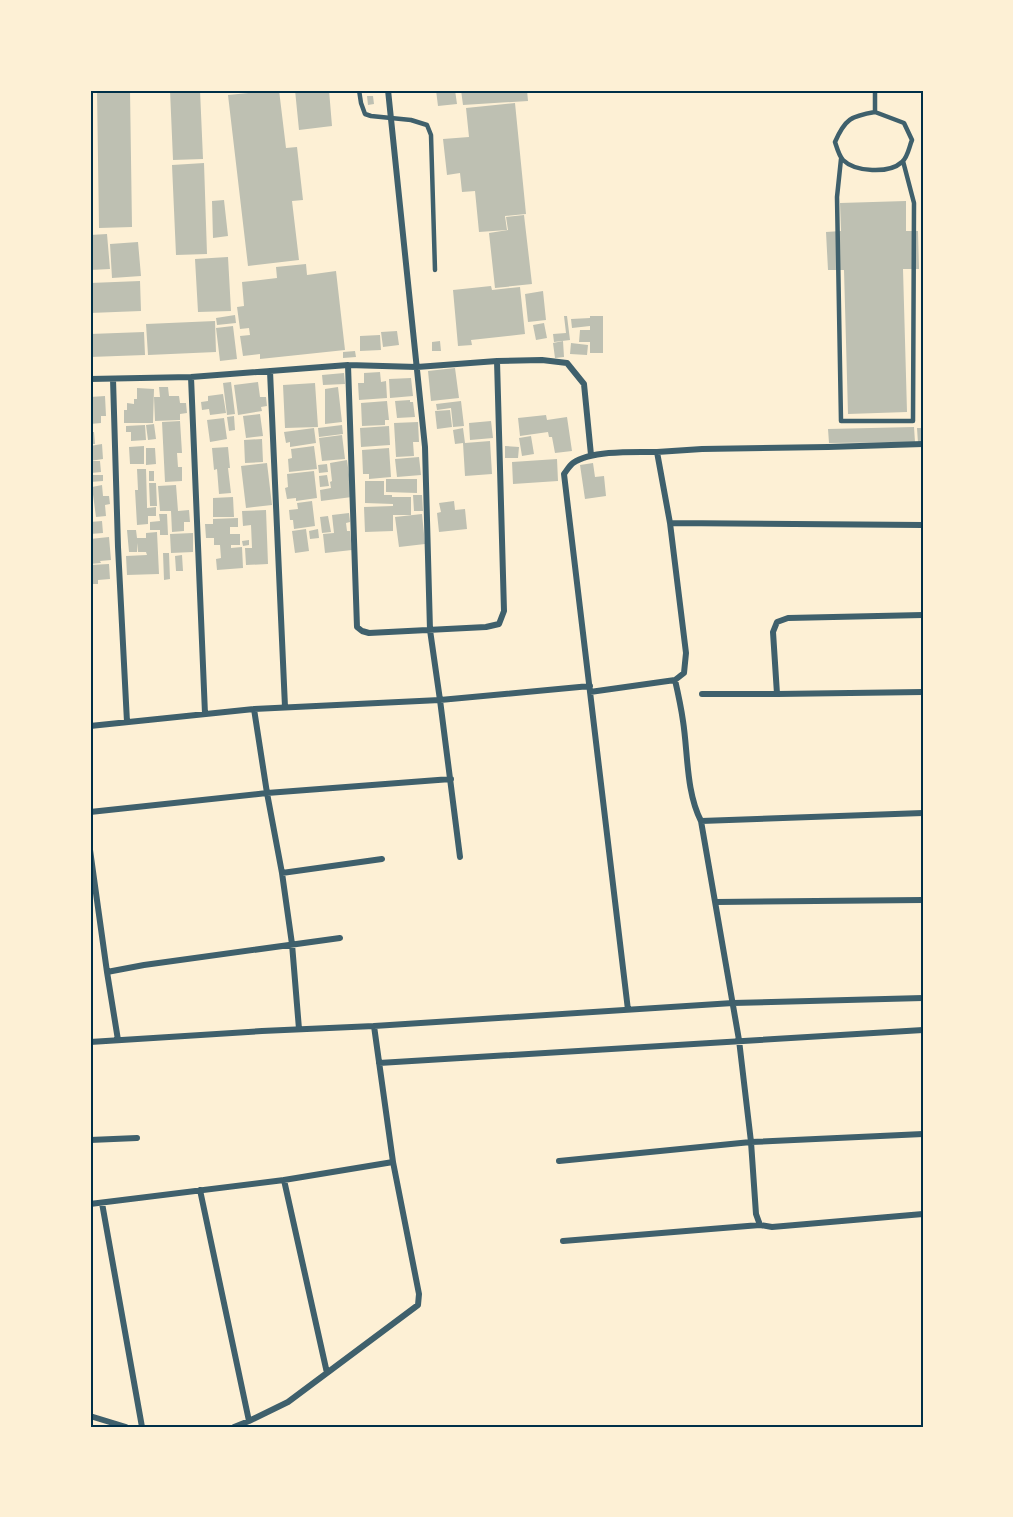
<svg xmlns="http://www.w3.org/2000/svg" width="1013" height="1517" font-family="Signika,sans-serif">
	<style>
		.building { fill: #bec0b2 }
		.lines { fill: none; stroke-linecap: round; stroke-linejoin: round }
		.service { stroke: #3f606c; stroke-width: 4.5 }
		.minor { stroke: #3f606c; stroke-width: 6 }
		.neatline { fill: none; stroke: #003049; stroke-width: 2 }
	</style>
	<rect width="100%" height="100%" fill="#fdf0d5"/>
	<!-- building -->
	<path class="building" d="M97 90H130L132 227 99 228Z
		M170 90H200L203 159 173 160Z
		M279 90 286 148 297 147 303 200 292 201 299 260 248 266 228 95Z
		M295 90H329L332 126 299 130Z
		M436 90H455L457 104 438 106Z
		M461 90H527L528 101 463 105Z
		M367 96H373L374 104 368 105Z
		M515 103 526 214 505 216 507 230 479 232 475 191 462 192 460 173 447 175 443 139 469 137 466 108Z
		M204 163 207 254 176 255 172 165Z
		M224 200 228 236 213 238 212 201Z
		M906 201V231H918L919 269H903L907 412 848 414 844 270H828L826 232 841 231 840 203Z
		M524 215 532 284 495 288 489 233 508 230 506 217Z
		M107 234 110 269 90 270V235Z
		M138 242 141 276 112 278 110 244Z
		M228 257 231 311 198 312 195 259Z
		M306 264 307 275 336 271 345 350 260 359V354L243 356 240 336 250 335 249 328 240 329 237 307 244 306 242 282 277 278 276 267Z
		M140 281 141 311 90 313V283Z
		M491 286 492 290 520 287 525 334 471 340 472 345 458 346 453 290Z
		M543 291 546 320 528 322 525 294Z
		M235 315 236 323 217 325 216 318Z
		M564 316H567L570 340 554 342 553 334 566 333Z
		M590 316H603V353H590V342H579L580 330H590V326L572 328 571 319 590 318Z
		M215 321 216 352 148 355 146 324Z
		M544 323 547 338 536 340 533 325Z
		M233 326 237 359 220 361 216 328Z
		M397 331 399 345 383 347 381 332Z
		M144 332 145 355 90 357V334Z
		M380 335 381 350 360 351V336Z
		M440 341 441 351H432V342Z
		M563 341 564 357 555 358 553 343Z
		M571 343 588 345 587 355 570 354Z
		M355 351 356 357 343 358V352Z
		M455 368 459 398 431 401 428 371Z
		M380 372 381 382 386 381 387 398 359 400 358 383H364V373Z
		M344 373 345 384 323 385 322 375Z
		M411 378 413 396 390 398 389 379Z
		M231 382 235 414 227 415 223 383Z
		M258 382 260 397H266L267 406 261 407 262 411 238 415 234 385Z
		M315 383 318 427 285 428 283 385Z
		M159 387H168L169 396H179L180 403H186L187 413 180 414V420L155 421 154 397H160Z
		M338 387 342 422 325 424V389Z
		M137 388 154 389 153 423H124V410H127V403L134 404V399H137Z
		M223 394 226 413 210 415 209 409 202 410 201 402 208 401V396Z
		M105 396 106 416H101V423L90 424V397Z
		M410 400V402H413L415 417 397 418 395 401Z
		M387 401 389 420H385V425L362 426 361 403Z
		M461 401 464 426 453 427 451 408 437 410 436 404Z
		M450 410 452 427 437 429 435 411Z
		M260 414 263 436 246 438 243 416Z
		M546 415 547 420 567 417 572 451 555 453 552 437H549L548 432 520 436 518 418Z
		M234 416 235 430 229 431 227 417Z
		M224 418 227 439 210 442 207 420Z
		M180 421 182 453H177L178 467H182V481L165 482 162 422Z
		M491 421 493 438 470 440 469 423Z
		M418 422 419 442H413L414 456 396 457 394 423Z
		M154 424 156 439 148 440 146 425Z
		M145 425 146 440 131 441V432H126V426Z
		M342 425 343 434 319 437 318 428Z
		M389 426 390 445 361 447 360 428Z
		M914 427 915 442 829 443 828 429Z
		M314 428 316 443 290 447V442L286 443 284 432Z
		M463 428 465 443 490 441 492 474 465 476 463 443 455 444 453 430Z
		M917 428H923V443H918Z
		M90 432H94L95 444H90Z
		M342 435 345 459 322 461 319 438Z
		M531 436 534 454 522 456 519 438Z
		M262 439 263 462 245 463 244 440Z
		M102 444 103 459 90 461V446Z
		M144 446V464H130L129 447Z
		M314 446 317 469 289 472 288 459 292 458 291 449Z
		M505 446 519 447 518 458H505Z
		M228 447 230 468H228L231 493 219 494 217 469 214 470 212 448Z
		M146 448H155L156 464 146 465Z
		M389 448 391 477 369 479V474H363L362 450Z
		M419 457 421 475 397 477 395 459Z
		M557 459 558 481 513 484 512 462Z
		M347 460 352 497 321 501 320 490 331 488 330 482 332 481 330 463Z
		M91 461H100L101 472 91 473Z
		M267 463 272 505 246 508 241 466Z
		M593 463 595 477 604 476 606 496 585 499 580 465Z
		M327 464 328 472 319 473 318 465Z
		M137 469H146L147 505V508L156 507V516H148V524L137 525 135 490H138Z
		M149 471H154V481H149Z
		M314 471 317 498 296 501V498L287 499 285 488 288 487 287 474Z
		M90 475H103V481L90 482Z
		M327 475 329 486 320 487 319 476Z
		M386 479H417V493L386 492Z
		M365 481H384V495H392V497H411V515H393V531L365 532 364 507 393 506V504L365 503Z
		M149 483H156L157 506H150Z
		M102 485 103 496H109L110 504 105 505 106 516 96 517 92 487Z
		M176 485 178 511 189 510 190 522H184V531L172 532 171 511H160L158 486Z
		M413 495H422L423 511H414Z
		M233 497 234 517H213V498Z
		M312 501 315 526 294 529 293 520H290L289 510 298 509 297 503Z
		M454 501 455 510 465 509 467 529 439 532 437 513 441 512 439 503Z
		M266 510 268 564 246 565 245 548H252L251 525 243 526 242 511Z
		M349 513 350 522 346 523 347 531H350L352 550 325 553 323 534 334 533 332 515Z
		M159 514H167L168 535H160V530H150V522L160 521Z
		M422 514 425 544 399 547 395 517Z
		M328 516 331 532 322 533 320 517Z
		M238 518V527H230V534H240V545H231V548L242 547 243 568 217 570 216 559 221 558 220 545H214V538H206L205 524H213V519Z
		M102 521 103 533 90 534V522Z
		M306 529 309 551 295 553 292 531Z
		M318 529 319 538 310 539 309 531Z
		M127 530H136L137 538H146V533L157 532 159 574 127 575 126 556 147 555 146 552H138V543L137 552H129Z
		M193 533V552L171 553 170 534Z
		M109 537 111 560 100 561 101 563 90 564V539Z
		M249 540V545L243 546 242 541Z
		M163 553H169L170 579 164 580Z
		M182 555 183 571H176L175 556Z
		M109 564 110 579 98 580V584H90V565Z"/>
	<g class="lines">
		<!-- service -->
		<path class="service" d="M359 90 361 103 365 114 371 116 411 120 427 125 431 135 435 270
			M875 90V112
			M875 112 904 123 912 140C909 147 908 157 902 162 889 174 855 172 843 160 839 156 837 148 835 142 845 119 851 116 875 112Z
			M841 159 837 197 841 421H913L914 203 903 161"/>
		<!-- minor -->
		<path class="minor" d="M348 365 357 627 362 631 369 633 486 627 499 624 504 611 497 361
			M270 371 285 707
			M191 377 205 714
			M90 379 191 377 348 365 417 367 497 361 542 360 567 363 584 384 591 455
			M113 379 118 547 127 722
			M657 452 702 449 828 447 923 444
			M670 523 923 525
			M923 615 788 618 777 622 773 632 777 694 923 692
			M675 680C678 693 681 707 683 721 688 753 686 792 701 821L739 1040 751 1142 756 1214 760 1225 772 1227 923 1214
			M590 692 675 680 684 673 686 653 670 523 657 452C635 452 592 450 573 463 570 465 567 470 564 474L628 1010
			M702 694H777
			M254 709 267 793 282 873 292 944 299 1029
			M90 726 254 709 440 700 430 630 425 447 388 90
			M90 812 267 793 451 779
			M701 821 923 813
			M90 850 107 972 118 1040
			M460 857 440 700 590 686
			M282 873 382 859
			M716 902 923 900
			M107 972 144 965 340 938
			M374 1026 393 1162
			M90 1042 262 1031 374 1026 733 1003 923 998
			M379 1063 923 1030
			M90 1140 137 1138
			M559 1161 751 1142 923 1134
			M284 1180 327 1373
			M200 1190 249 1421
			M102 1203 142 1427
			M90 1204 284 1180 393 1162 419 1294 418 1305 288 1402 249 1421 234 1427
			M563 1241 760 1225
			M90 1416 126 1427"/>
	</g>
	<!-- border -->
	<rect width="1013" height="1517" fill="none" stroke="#fdf0d5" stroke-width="183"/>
	<rect x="92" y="92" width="830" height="1334" class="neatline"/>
</svg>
